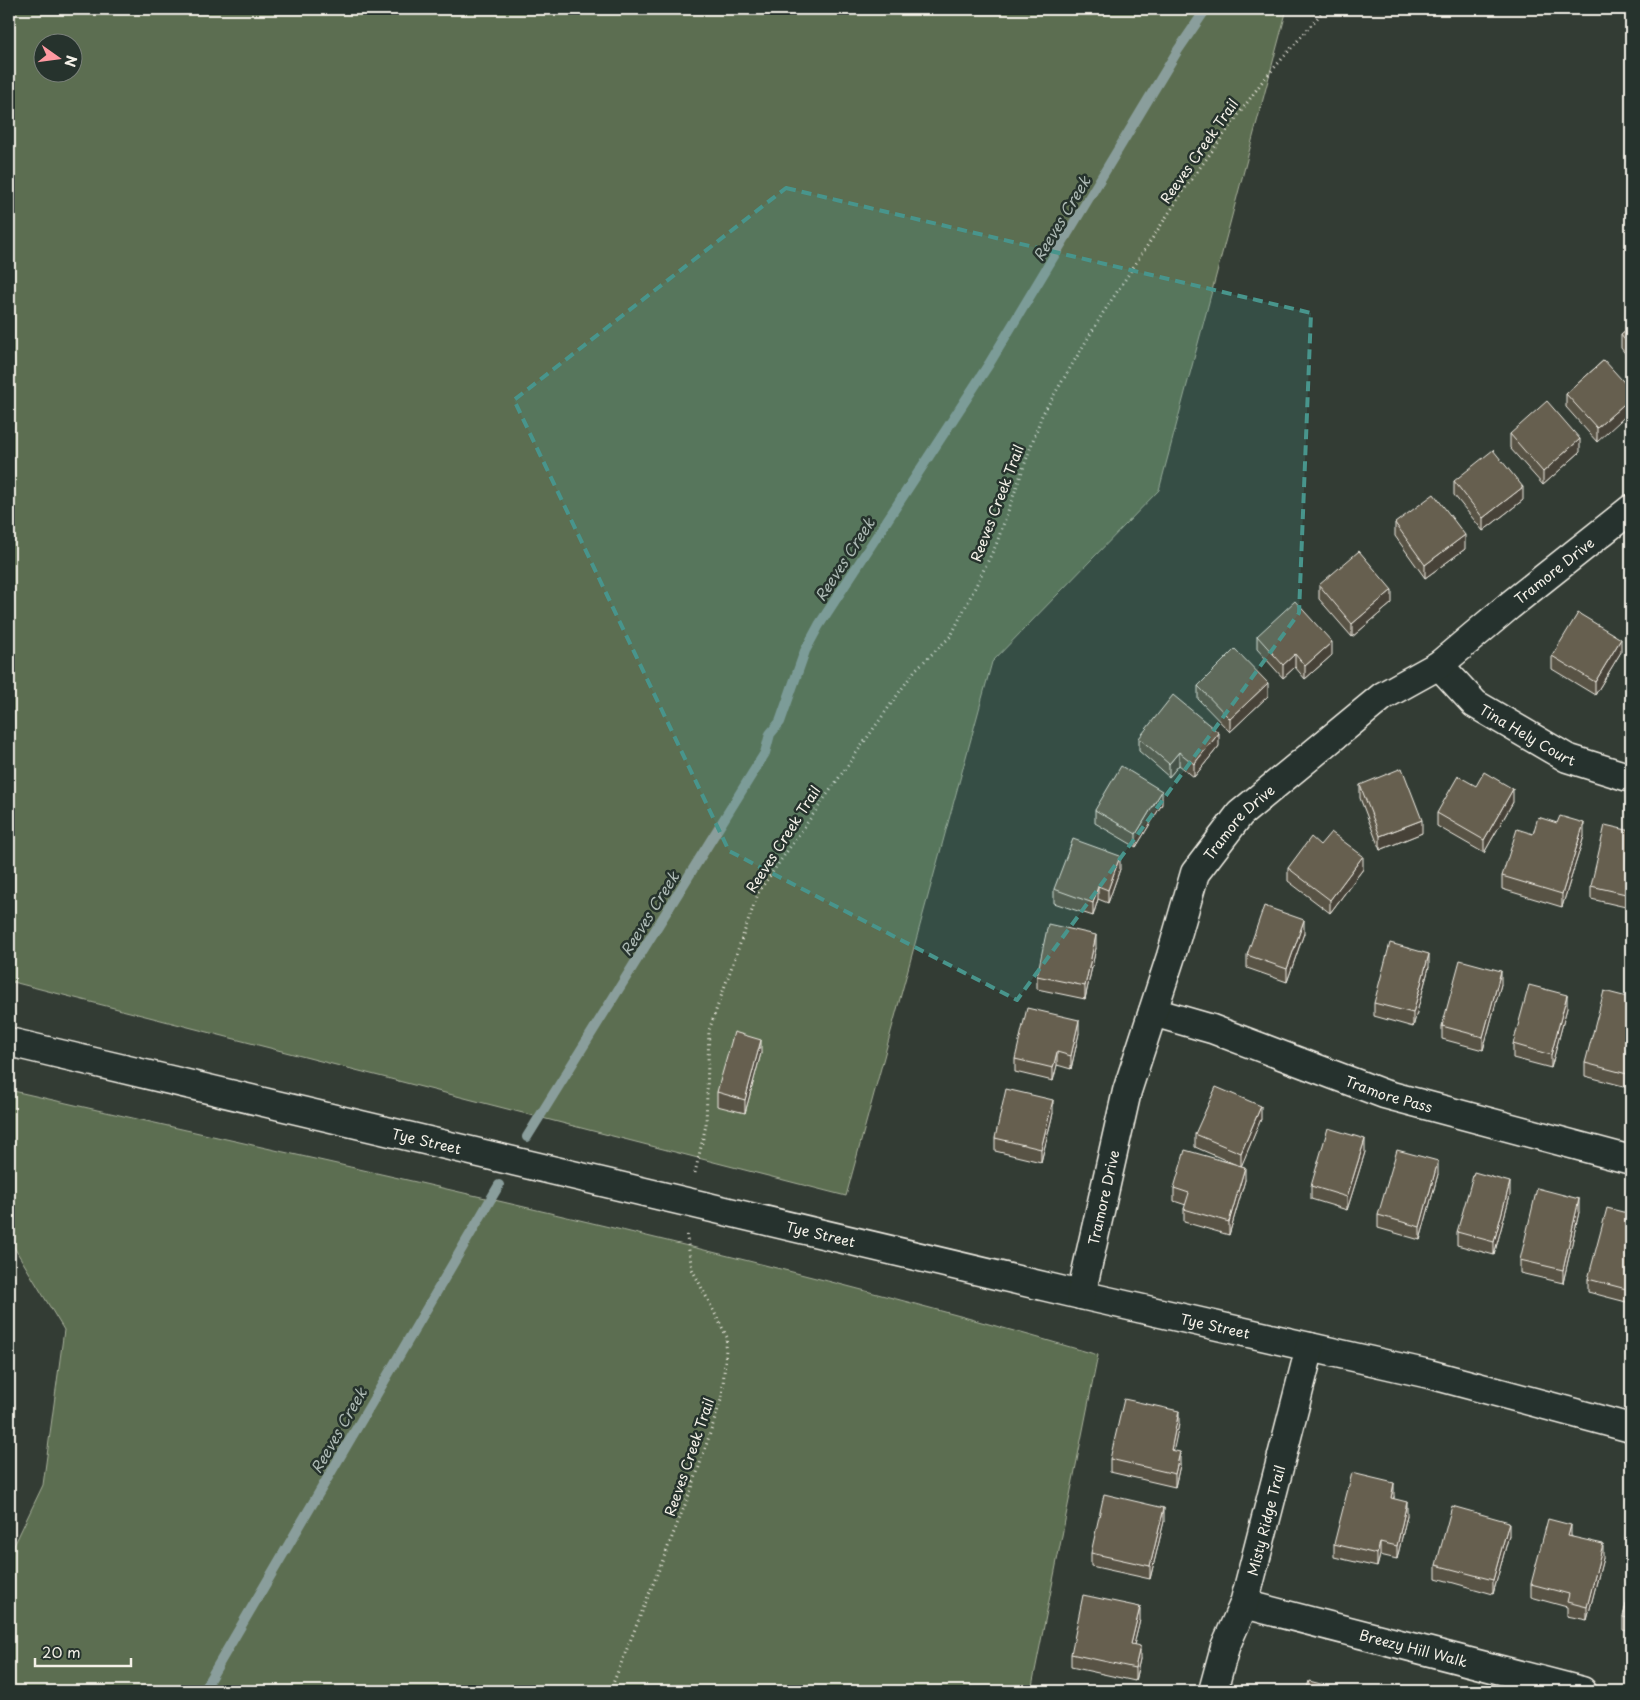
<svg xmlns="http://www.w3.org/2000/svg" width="1640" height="1700" font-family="'Playpen Sans',sans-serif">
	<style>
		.green { fill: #5c6e51; stroke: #a8b09c; fill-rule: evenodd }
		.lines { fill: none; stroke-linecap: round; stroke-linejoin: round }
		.stream { stroke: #8a9e9c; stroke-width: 10 }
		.minor-casing { stroke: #f4f1e8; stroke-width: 31 }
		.path { stroke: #f4f1e8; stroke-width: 3; stroke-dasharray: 1 4; stroke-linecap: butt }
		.minor { stroke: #26332d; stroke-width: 28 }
		.wall { fill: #585244; stroke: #f4f1e8 }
		.shaded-wall { fill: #474237; stroke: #f4f1e8 }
		.building { fill: #665f4f; stroke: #f4f1e8 }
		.marked { fill: #48958c; fill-opacity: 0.2; stroke: #48958c; stroke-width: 4; stroke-dasharray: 10 6; stroke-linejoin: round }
		.labels { text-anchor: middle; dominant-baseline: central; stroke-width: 5; stroke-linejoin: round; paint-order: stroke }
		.street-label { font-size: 14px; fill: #f4f1e8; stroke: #26332d }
		.water-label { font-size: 15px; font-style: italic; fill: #adbab5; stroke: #26332d }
	</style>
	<rect width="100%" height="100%" fill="#333c34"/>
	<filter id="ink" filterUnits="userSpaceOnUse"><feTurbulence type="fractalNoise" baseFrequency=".02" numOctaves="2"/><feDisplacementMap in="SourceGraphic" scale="10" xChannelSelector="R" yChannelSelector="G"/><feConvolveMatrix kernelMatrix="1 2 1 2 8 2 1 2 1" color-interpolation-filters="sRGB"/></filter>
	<g filter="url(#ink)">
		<!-- green -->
		<path class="green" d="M9 9H1287L1159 490 992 662 846 1196 9 981ZM42 42H72V72H42Z
			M9 1090C373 1173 739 1250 1098 1355L1031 1691H9V1556L43 1485 64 1330 9 1239Z"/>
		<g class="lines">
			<!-- stream -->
			<path class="stream" d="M527 1137 765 753 770 734 780 722 805 651 819 625 989 364 1178 50 1206 9
				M203 1691 499 1185"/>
			<!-- minor casing -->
			<g class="minor-casing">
				<g id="minor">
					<path id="s1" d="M1439 665 1475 704 1567 758 1631 778"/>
					<path id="s2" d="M1153 1012 1212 1029 1384 1094 1631 1160"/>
					<path id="s3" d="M9 1042 1081 1295 1429 1374 1631 1428"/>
					<path id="s4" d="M1081 1295 1127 1091 1171 956 1195 873 1240 814 1383 696 1439 665 1509 606 1631 509"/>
					<path id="s5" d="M1244 1604 1582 1691"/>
					<path id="s6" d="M1213 1691 1225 1647 1244 1604 1310 1347"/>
				</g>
			</g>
			<!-- path -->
			<path class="path" d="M695 1173 706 1125 709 1030 759 891 915 670 951 636 996 545 1042 415 1103 313 1186 187 1262 82 1325 9
				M610 1691 693 1485 722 1397 727 1337 692 1269 686 1232"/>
			<!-- minor -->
			<use href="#minor" class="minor"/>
		</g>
		<!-- wall -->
		<path class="wall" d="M1631 327V361L1621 348V335Z
			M1604 360 1597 442 1566 407V394Z
			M1510 434 1580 452 1543 485 1510 448Z
			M1454 481 1523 500 1483 531 1454 495Z
			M1395 523 1465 549 1425 578 1395 536Z
			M1319 585 1392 603 1352 637 1319 599Z
			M1257 636 1332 655 1305 679 1295 667 1283 678 1257 649Z
			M1621 652 1595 695 1552 669V656Z
			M1198 686 1268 696 1230 732 1198 699Z
			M1139 738 1219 746 1194 777 1179 765 1169 777 1139 751Z
			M1360 785 1422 833 1380 850 1360 798Z
			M1476 786 1513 802 1484 853 1437 826V813Z
			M1162 804 1136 847 1095 823V810Z
			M1631 831 1630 908 1591 899V886Z
			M1584 836 1562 907 1502 889V876Z
			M1288 868 1363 869 1330 913 1288 881Z
			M1120 869 1108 903 1098 899 1093 916 1054 903V889Z
			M1304 933 1287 982 1247 968V955Z
			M1096 948 1085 999 1037 989V976Z
			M1429 967 1413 1027 1374 1016V1003Z
			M1501 984 1483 1050 1442 1039V1026Z
			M1631 998V1071L1627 1087 1585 1076V1063Z
			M1567 1008 1551 1068 1513 1058V1044Z
			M1079 1033 1071 1069 1057 1065 1053 1081 1015 1072V1059Z
			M761 1053 745 1113 717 1106V1092Z
			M1053 1113 1041 1162 995 1151V1138Z
			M1261 1119 1241 1166 1245 1180 1229 1235 1184 1222V1209L1186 1205 1174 1201V1188L1239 1166 1195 1147V1134Z
			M1365 1152 1347 1210 1311 1199V1186Z
			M1438 1174 1420 1240 1378 1228V1215Z
			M1510 1195 1494 1255 1457 1245V1232Z
			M1579 1212 1563 1283 1520 1273V1260Z
			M1631 1214 1630 1303 1588 1292V1279Z
			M1179 1424 1173 1450 1180 1465 1175 1487 1110 1472V1459Z
			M1394 1496V1499L1407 1515 1397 1559 1380 1555 1377 1567 1334 1557V1544Z
			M1164 1521 1150 1579 1091 1566V1553Z
			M1509 1535 1493 1594 1436 1578V1565Z
			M1571 1536 1603 1558 1587 1620 1567 1616V1607L1531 1597V1584Z
			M1631 1585V1632L1623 1630V1617Z
			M1140 1620 1134 1645 1140 1659 1135 1681 1071 1667V1654Z"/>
		<!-- shaded-wall -->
		<path class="shaded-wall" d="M1631 398V411L1597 442V428Z
			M1580 439V452L1543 485V472Z
			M1523 487V500L1483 531V518Z
			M1465 535V549L1425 578V565Z
			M1392 590V603L1352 637V624Z
			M1621 639V652L1595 695V682Z
			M1332 642V655L1305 679V666Z
			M1295 654V667L1283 678V665Z
			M1268 683V696L1230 732V719Z
			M1219 733V746L1194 777V764Z
			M1179 752V765L1169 777V764Z
			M1513 789V802L1484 853V840Z
			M1162 791V804L1136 847V834Z
			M1422 820V833L1380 850V836Z
			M1584 823V836L1562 907V894Z
			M1120 856V869L1108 903V890Z
			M1363 856V869L1330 913V900Z
			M1098 886V899L1093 916V903Z
			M1631 888V901L1630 908V895Z
			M1304 920V933L1287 982V969Z
			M1096 935V948L1085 999V986Z
			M1429 954V967L1413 1027V1013Z
			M1501 971V984L1483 1050V1037Z
			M1567 995V1008L1551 1068V1055Z
			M1079 1020V1033L1071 1069V1056Z
			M761 1040V1053L745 1113V1100Z
			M1057 1052V1065L1053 1081V1068Z
			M1631 1058V1071L1627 1087V1074Z
			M1053 1100V1113L1041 1162V1149Z
			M1261 1106V1119L1241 1167V1153Z
			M1365 1139V1152L1347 1210V1197Z
			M1438 1161V1174L1420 1240V1227Z
			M1245 1167V1180L1229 1235V1222Z
			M1510 1182V1195L1494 1255V1242Z
			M1579 1199V1212L1563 1283V1270Z
			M1631 1287V1300L1630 1303V1290Z
			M1179 1411V1424L1171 1463V1450Z
			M1180 1452V1465L1175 1487V1474Z
			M1394 1483V1496L1391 1511V1498Z
			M1407 1502V1515L1397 1559V1546Z
			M1164 1508V1521L1150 1579V1566Z
			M1509 1522V1535L1493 1594V1580Z
			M1571 1525V1538L1568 1536Z
			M1380 1542V1555L1377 1567V1554Z
			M1603 1544V1558L1587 1620V1607Z
			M1140 1607V1620L1131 1657V1644Z
			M1140 1646V1659L1135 1681V1668Z"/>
		<!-- building -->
		<path class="building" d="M1631 327V348L1621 335Z
			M1604 360 1631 390V398L1597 428 1566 394Z
			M1547 401 1580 439 1543 472 1510 434Z
			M1493 450 1523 487 1483 518 1454 481Z
			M1434 494 1465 535 1425 565 1395 523Z
			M1359 551 1392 590 1352 624 1319 585Z
			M1295 601 1332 642 1305 666 1295 654 1283 665 1257 636Z
			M1578 613 1621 639 1595 682 1552 656Z
			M1235 649 1268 683 1230 719 1198 686Z
			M1173 695 1219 733 1194 764 1179 752 1169 764 1139 738Z
			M1121 766 1162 791 1136 834 1095 810Z
			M1402 768 1422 820 1380 836 1360 785Z
			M1484 772 1513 789 1484 840 1437 813 1458 776 1476 786Z
			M1560 816 1584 823 1562 894 1502 876 1517 829 1533 834 1538 817 1557 823Z
			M1605 825 1631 831V888L1630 895 1591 886Z
			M1331 832 1363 856 1330 900 1288 868 1311 837 1320 845Z
			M1073 839 1120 856 1108 890 1098 886 1093 903 1054 889Z
			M1264 906 1304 920 1287 969 1247 955Z
			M1048 924 1096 935 1085 986 1037 976Z
			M1390 943 1429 954 1413 1013 1374 1003Z
			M1460 960 1501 971 1483 1037 1442 1026Z
			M1529 985 1567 995 1551 1055 1513 1044Z
			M1604 991 1631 998V1058L1627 1074 1585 1063Z
			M1027 1008 1079 1020 1071 1056 1057 1052 1053 1068 1015 1059Z
			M734 1032 761 1040 745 1100 717 1092Z
			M1216 1087 1261 1106 1241 1153 1195 1134Z
			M1006 1089 1053 1100 1041 1149 995 1138Z
			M1328 1128 1365 1139 1347 1197 1311 1186Z
			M1185 1150 1245 1167 1229 1222 1184 1209 1189 1193 1174 1188Z
			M1397 1150 1438 1161 1420 1227 1378 1215Z
			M1474 1172 1510 1182 1494 1242 1457 1232Z
			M1537 1188 1579 1199 1563 1270 1520 1260Z
			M1607 1208 1631 1214V1287L1630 1290 1588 1279Z
			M1124 1399 1179 1411 1171 1450 1180 1452 1175 1474 1110 1459Z
			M1352 1473 1394 1483 1391 1498 1407 1502 1397 1546 1380 1542 1377 1554 1334 1544Z
			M1104 1494 1164 1508 1150 1566 1091 1553Z
			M1452 1506 1509 1522 1493 1580 1436 1565Z
			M1548 1519 1571 1525 1568 1536 1603 1544 1587 1607 1567 1602 1569 1594 1531 1584Z
			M1631 1585V1619L1623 1617Z
			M1083 1595 1140 1607 1131 1644 1140 1646 1135 1668 1071 1654Z
			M1309 1681 1348 1691H1306Z"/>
	</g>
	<!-- marked area -->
	<path class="marked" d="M786 188 1311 313 1299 613 1017 1000 729 851 514 400Z"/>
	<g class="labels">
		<!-- street labels -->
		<g class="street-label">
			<text transform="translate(1199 151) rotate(-55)">Reeves Creek Trail</text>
			<text transform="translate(997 503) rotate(-69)">Reeves Creek Trail</text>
			<text stroke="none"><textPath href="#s4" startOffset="910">Tramore Drive</textPath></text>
			<text stroke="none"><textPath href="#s1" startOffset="114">Tina Hely Court</textPath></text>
			<text stroke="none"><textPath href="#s4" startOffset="505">Tramore Drive</textPath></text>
			<text transform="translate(783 839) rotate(-57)">Reeves Creek Trail</text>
			<text stroke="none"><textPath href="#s2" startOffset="250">Tramore Pass</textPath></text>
			<text stroke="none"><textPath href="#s3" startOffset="429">Tye Street</textPath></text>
			<text stroke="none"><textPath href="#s4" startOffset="100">Tramore Drive</textPath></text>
			<text stroke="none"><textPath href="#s3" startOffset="834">Tye Street</textPath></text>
			<text stroke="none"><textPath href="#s3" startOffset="1239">Tye Street</textPath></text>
			<text transform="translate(689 1457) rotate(-71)">Reeves Creek Trail</text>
			<text stroke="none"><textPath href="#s6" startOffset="179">Misty Ridge Trail</textPath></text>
			<text stroke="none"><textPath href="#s5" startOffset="175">Breezy Hill Walk</textPath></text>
		</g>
		<!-- water labels -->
		<g class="water-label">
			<text transform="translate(1061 218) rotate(-59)">Reeves Creek</text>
			<text transform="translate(844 559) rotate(-57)">Reeves Creek</text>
			<text transform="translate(649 913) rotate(-58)">Reeves Creek</text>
			<text transform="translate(338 1430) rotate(-60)">Reeves Creek</text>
		</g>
	</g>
	<!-- margin -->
	<rect width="1640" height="1700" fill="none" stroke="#26332d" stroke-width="30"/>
	<rect x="15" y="15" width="1610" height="1670" fill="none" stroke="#f4f1e8" stroke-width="2" filter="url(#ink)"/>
	<!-- north arrow -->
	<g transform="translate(58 58) rotate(104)"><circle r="24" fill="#26332d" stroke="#787f78"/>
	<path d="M0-4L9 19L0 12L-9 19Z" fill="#ff9aa2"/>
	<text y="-8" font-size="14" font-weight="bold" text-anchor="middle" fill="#f4f1e8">N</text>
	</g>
	<!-- scale -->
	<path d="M35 1658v8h96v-8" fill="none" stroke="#f4f1e8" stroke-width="2.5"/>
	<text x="42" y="1658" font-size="15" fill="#f4f1e8" stroke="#26332d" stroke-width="4" paint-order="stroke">20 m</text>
</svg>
